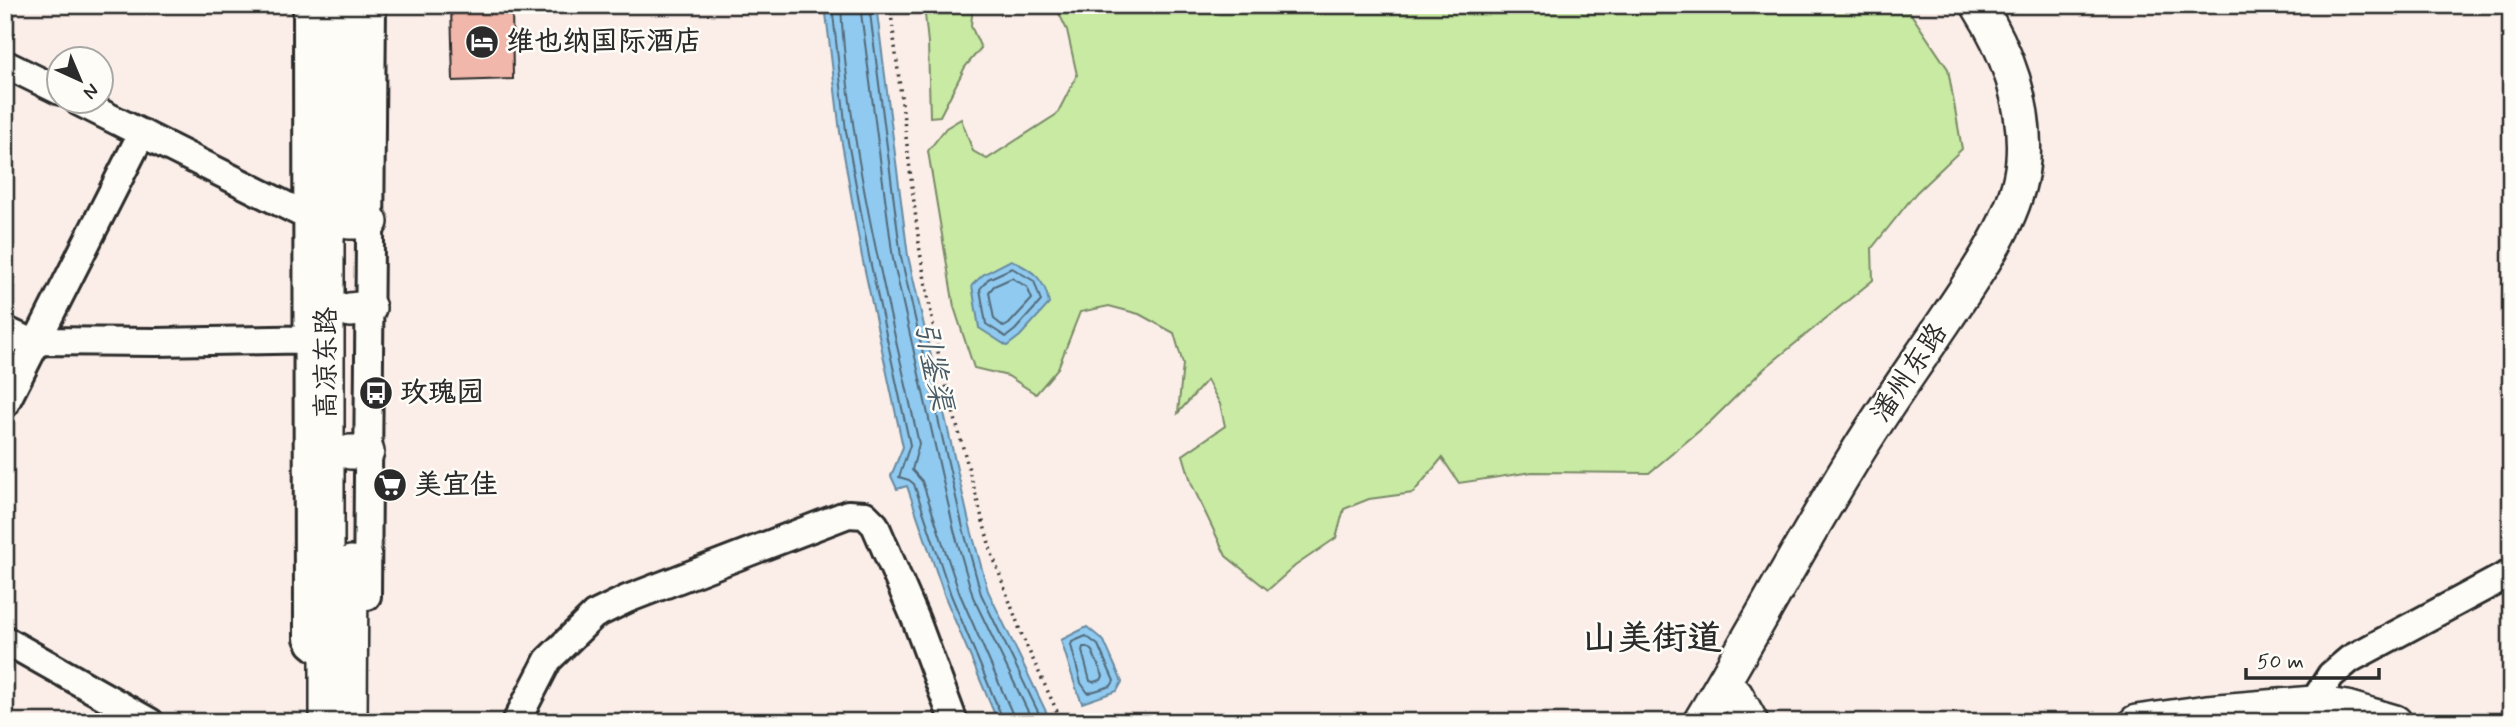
<svg xmlns="http://www.w3.org/2000/svg" width="2516" height="727" font-family="Mynerve,'LXGW WenKai TC',sans-serif">
	<style>
		.green { fill: #c8eaa3; stroke: #7a8a67; stroke-width: 2 }
		.water { fill: #90caf0; stroke: #688aa1; stroke-width: 2 }
		.lines { fill: none; stroke-linecap: round; stroke-linejoin: round }
		.shore { stroke: #536b7a; stroke-width: 2 }
		.building { fill: #f1b7aa; stroke: #2b2b2b; stroke-width: 2 }
		.minor-casing { stroke: #2b2b2b; stroke-width: 32 }
		.major-casing { stroke: #2b2b2b; stroke-width: 38 }
		.path { stroke: #2b2b2b; stroke-width: 3.5; stroke-dasharray: 2 5; stroke-linecap: butt }
		.minor { stroke: #fdfcf7; stroke-width: 26 }
		.major { stroke: #fdfcf7; stroke-width: 33 }
		.labels { text-anchor: middle; dominant-baseline: central; stroke-width: 5; stroke-linejoin: round; paint-order: stroke }
		.poi-label { font-size: 28px; font-weight: bold; fill: #2b2b2b; stroke: #fdfcf7; text-anchor: start }
		.street-label { font-size: 28px; fill: #2b2b2b; stroke: #fdfcf7 }
		.water-label { font-size: 30px; font-style: italic; fill: #495b66; stroke: #fdfcf7 }
		.district-label { font-size: 35px; font-weight: bold; fill: #2b2b2b; stroke: #fdfcf7 }
	</style>
	<rect width="100%" height="100%" fill="#fbeee8"/>
	<filter id="ink" filterUnits="userSpaceOnUse"><feTurbulence type="fractalNoise" baseFrequency=".0143" numOctaves="2"/><feDisplacementMap in="SourceGraphic" scale="14" xChannelSelector="R" yChannelSelector="G"/><feConvolveMatrix kernelMatrix="1 2 1 2 8 2 1 2 1" color-interpolation-filters="sRGB"/></filter>
	<g filter="url(#ink)">
		<!-- green -->
		<path class="green" d="M924 5H973L971 26 981 48 965 67 940 116 930 117 928 43Z
			M1055 5H1905L1948 69 1962 149 1916 193 1872 248 1873 280 1765 368 1711 421 1649 473 1532 472 1459 483 1442 458 1413 493 1369 499 1344 509 1336 538 1295 566 1268 590 1226 556 1192 485 1183 455 1225 426 1220 404 1207 380 1178 413 1183 364 1174 333 1139 314 1109 306 1080 312 1058 368 1036 394 1008 376 974 368 954 307 928 151 946 128 961 119 973 151 987 159 1057 114 1077 75 1067 30Z"/>
		<!-- water -->
		<path class="water" d="M825 5H876L908 256 970 526 988 591 1051 722H998L945 597 907 486 897 489 891 476 903 447 862 257 840 132Z
			M1011 260C1032 270 1046 279 1049 304L1020 336 1007 346 979 328 972 285 984 274Z
			M1087 627 1104 641 1122 682 1117 691 1082 703 1075 685 1061 640Z"/>
		<g class="lines">
			<!-- shore -->
			<path class="shore" d="M832 5 846 131 869 256 910 445 899 477 909 480 914 484 951 595 1004 722
				M841 5C848 151 888 301 919 444L912 470 922 481 959 592 1012 713 1013 722
				M860 5 893 259 954 530 973 597 1033 722
				M869 5 901 257 963 528 981 594 1043 722
				M1012 268 1034 281 1041 301 1015 330 1006 337 986 324 980 289 988 279Z
				M1012 278 1027 287 1032 299 1009 324 1004 327 994 319 989 292 994 286Z
				M1086 636 1098 645 1114 681 1111 686 1088 693 1081 683 1071 645 1072 642Z
				M1083 647H1087L1092 651 1103 676 1101 680 1093 682 1090 681 1082 651Z"/>
		</g>
		<!-- building -->
		<path class="building" d="M451 5H512L513 79 453 81Z"/>
		<g class="lines">
			<!-- minor casing -->
			<g class="minor-casing">
				<path id="minor" d="M307 5 308 638 311 644 327 657
					M5 64 60 91
					M79 102 319 222
					M5 330 24 339 36 341 156 342 325 339
					M5 404 142 133
					M367 596 372 5
					M5 640 150 722
					M2313 703 2331 675 2350 659 2511 573
					M516 722 548 660 594 615 627 599 848 514 865 515 875 525 916 620 954 722"/>
			</g>
			<!-- major casing -->
			<g class="major-casing">
				<path id="major" d="M324 5 327 225V722
					M349 5V201
					M349 222H371
					M350 310 369 308
					M350 452H367
					M1736 695 1751 722
					M350 722 351 563
					M1700 722C1752 635 1799 547 1852 461 1882 411 1916 364 1948 316 1978 271 2019 215 2023 160 2027 106 2007 50 1978 5
					M2136 722 2207 712 2313 703 2347 708 2395 722"/>
			</g>
			<!-- path -->
			<path class="path" d="M890 5 920 252 940 363 991 551 1023 638 1062 722"/>
			<!-- minor -->
			<use href="#minor" class="minor"/>
			<!-- major -->
			<use href="#major" class="major"/>
		</g>
	</g>
	<!-- icons -->
	<defs>
		<g id="hotel-disc" transform="scale(1.75)"><circle r="9.5" fill="#2b2b2b" stroke="#fdfcf7"/><path d="M-6-4.5h1.5V1H6V5H4.5V3h-9V5H-6ZM-4 0a1.8 1.8 0 1 1 3.6 0ZM.5 0V-2.5h3Q6-2.5 6 0Z" fill="#fff"/></g>
		<g id="bus-disc" transform="scale(1.75)"><circle r="9.5" fill="#2b2b2b" stroke="#fdfcf7"/><path d="M-5-6H5V4H4V6H2V4H-2V6H-4V4H-5ZM-3.5-4V0h7V-4ZM-3.5 1.2v1.5H-2V1.2ZM2 1.2v1.5H3.5V1.2Z" fill="#fff"/></g>
		<g id="supermarket-disc" transform="scale(1.75)"><circle r="9.5" fill="#2b2b2b" stroke="#fdfcf7"/><path d="M-6-5.5h2.5l.6 2H6L4.5 2H-2.5L-4.4-4H-6ZM-1.5 3.2a1.3 1.3 0 1 0 .1 0ZM3 3.2a1.3 1.3 0 1 0 .1 0Z" fill="#fff"/></g>
	</defs>
	<g fill-rule="evenodd">
		<use href="#hotel-disc" x="482" y="42"/>
		<use href="#bus-disc" x="376" y="393"/>
		<use href="#supermarket-disc" x="390" y="485"/>
	</g>
	<g class="labels">
		<!-- poi labels -->
		<g class="poi-label">
			<text x="506" y="42">维也纳国际酒店</text>
			<text x="400" y="393">玫瑰园</text>
			<text x="414" y="485">美宜佳</text>
		</g>
		<!-- street labels -->
		<g class="street-label">
			<text transform="translate(327 363) rotate(-90)">高凉东路</text>
			<text transform="translate(1910 373) rotate(-56)">潘州东路</text>
		</g>
		<!-- water labels -->
		<g class="water-label">
			<text transform="translate(933 366) rotate(79)">引鉴渠</text>
		</g>
		<!-- district labels -->
		<g class="district-label">
			<text x="1652" y="639">山美街道</text>
		</g>
	</g>
	<!-- margin -->
	<rect width="2516" height="727" fill="none" stroke="#fdfcf7" stroke-width="28"/>
	<rect x="14" y="14" width="2488" height="699" fill="none" stroke="#2b2b2b" stroke-width="2.5" filter="url(#ink)"/>
	<!-- north arrow -->
	<g transform="translate(80 80) rotate(136)"><circle r="33" fill="#fdfcf7" stroke="#a9a8a5" stroke-width="2"/>
	<path d="M0-5L12 26L0 18L-12 26Z" fill="#2b2b2b"/>
	<text y="-10" font-size="19" font-weight="bold" text-anchor="middle" fill="#2b2b2b">N</text>
	</g>
	<!-- scale -->
	<path d="M2246 668v10h133v-10" fill="none" stroke="#2b2b2b" stroke-width="3.5"/>
	<text x="2257" y="668" font-size="21" fill="#2b2b2b" stroke="#fdfcf7" stroke-width="5" paint-order="stroke">50 m</text>
</svg>
